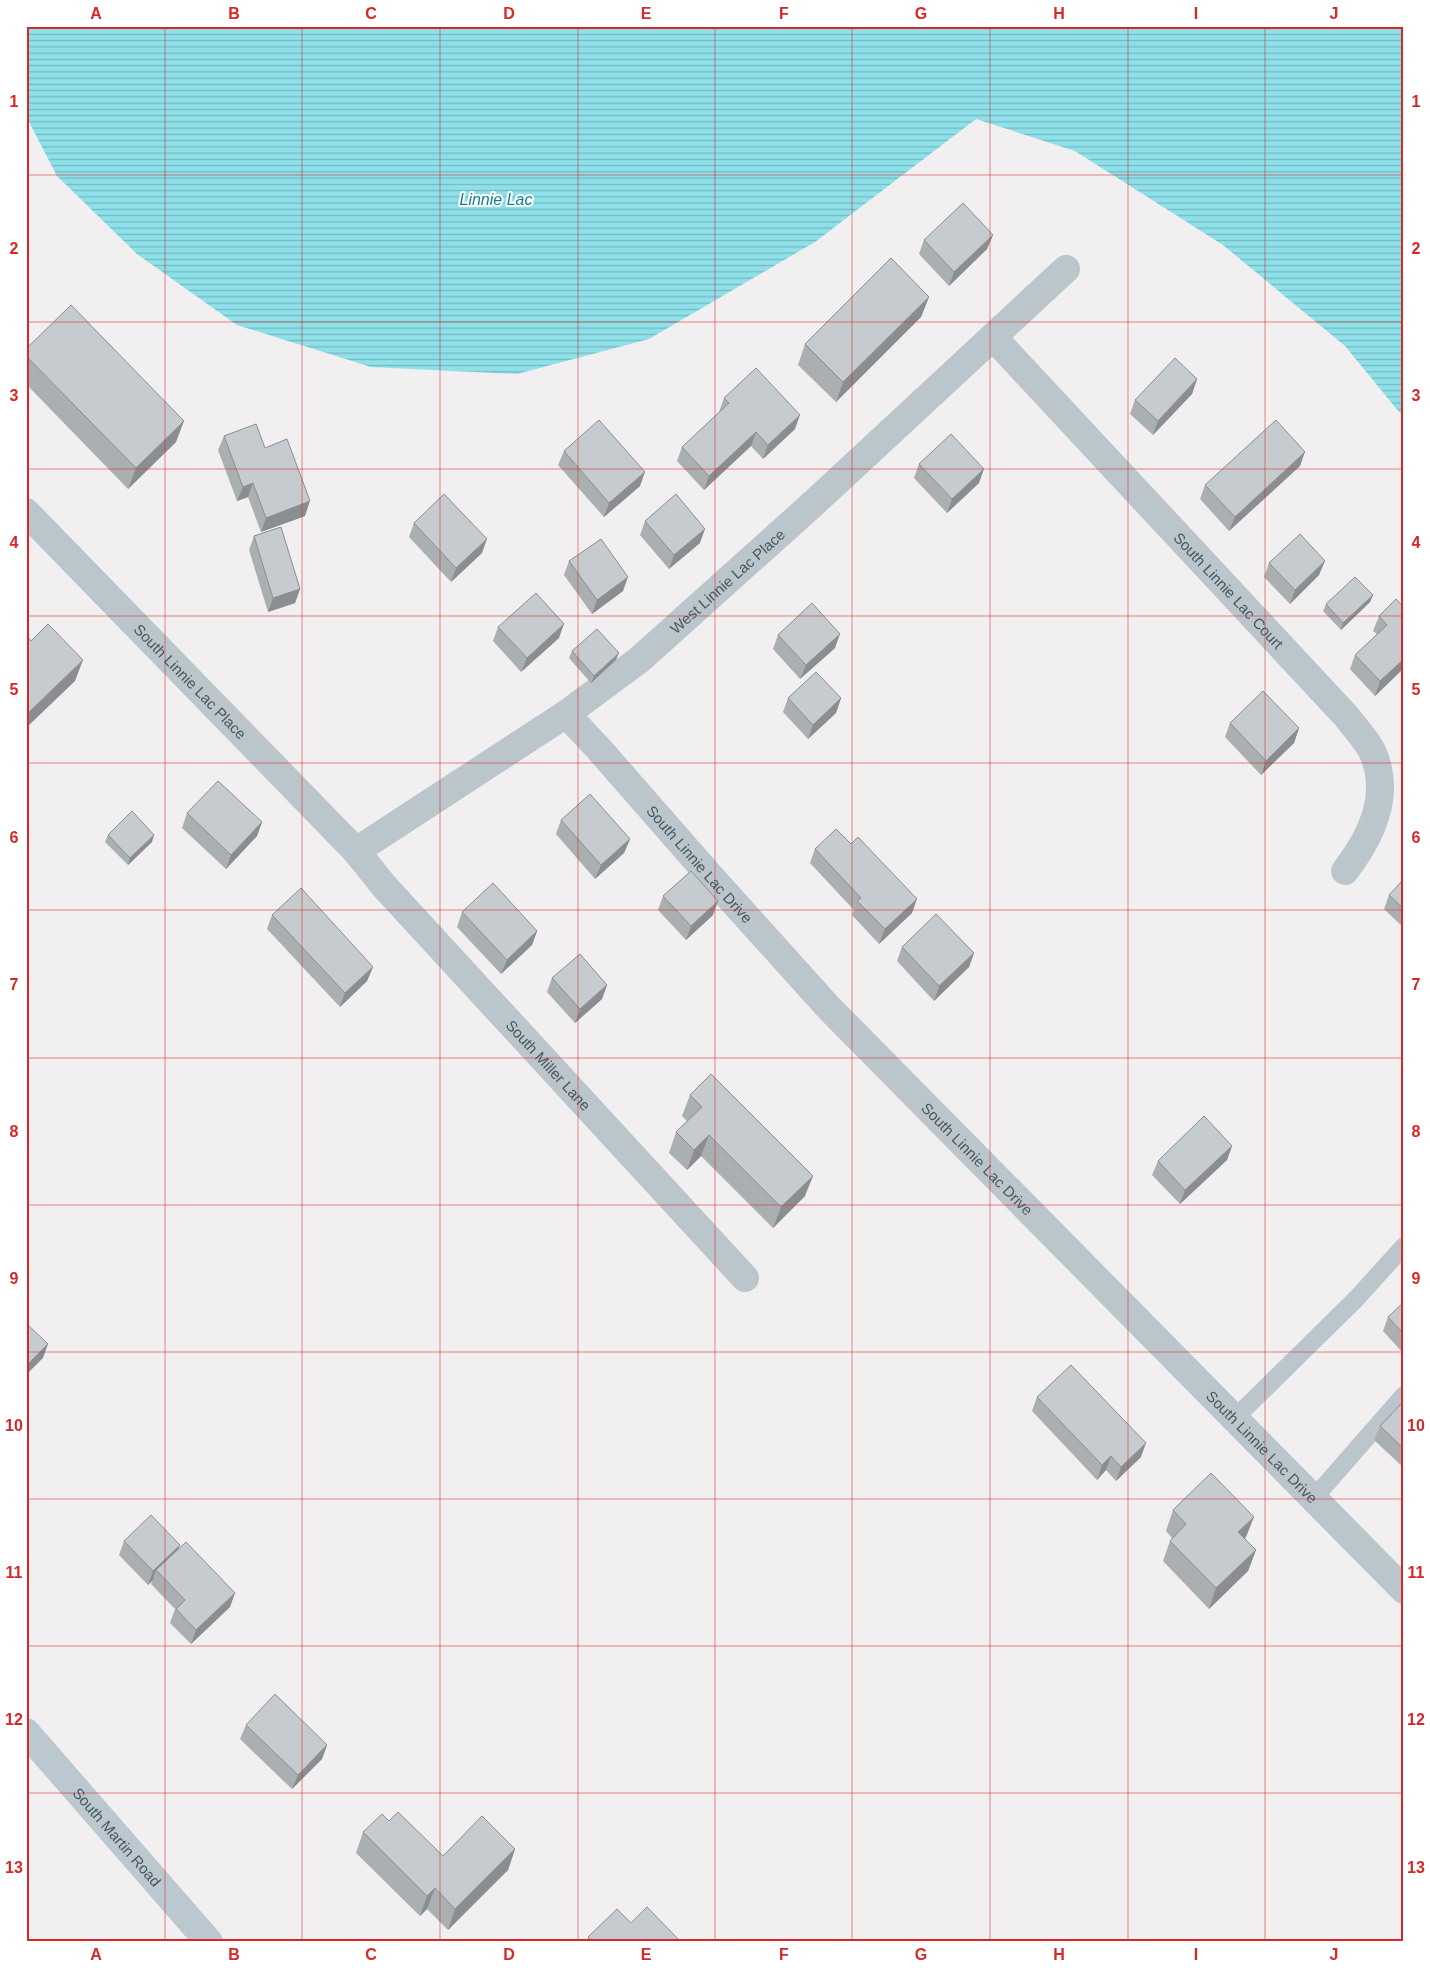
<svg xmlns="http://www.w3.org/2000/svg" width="1430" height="1968" font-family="Arial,sans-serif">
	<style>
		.water { fill: url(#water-rules) }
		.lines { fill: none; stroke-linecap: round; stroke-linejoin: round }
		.lane { stroke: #bbc5cc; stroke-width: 18 }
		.street { stroke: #bbc5cc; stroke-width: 28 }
		.secondary { stroke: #bcc8d0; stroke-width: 28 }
		.wall { fill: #aaafb2 }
		.shaded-wall { fill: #8b8e91 }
		.building { fill: #c6cbcf; stroke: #8b8e91 }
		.grid { fill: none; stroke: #d62828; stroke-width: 1; stroke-opacity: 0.55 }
		.labels { text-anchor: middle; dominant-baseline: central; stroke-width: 4; stroke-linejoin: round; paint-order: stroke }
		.street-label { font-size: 15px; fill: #48555c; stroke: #fff }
		.water-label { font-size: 16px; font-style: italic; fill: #118290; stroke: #fff }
		.neatline { fill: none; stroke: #d62828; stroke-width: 2 }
		.grid-label { font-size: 16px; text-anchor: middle; font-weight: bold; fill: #d62828 }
	</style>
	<defs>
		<pattern id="water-rules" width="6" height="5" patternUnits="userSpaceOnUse" patternTransform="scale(1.25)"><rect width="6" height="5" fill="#8ee0e9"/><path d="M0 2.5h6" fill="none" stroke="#76b8c0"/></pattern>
	</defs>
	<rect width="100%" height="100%" fill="#f2eff0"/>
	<!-- water -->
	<path class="water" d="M26 26H1404V418L1345 346 1223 245 1075 151 976 119 815 242 649 339 517 374 371 367 237 325 137 254 57 176 26 116Z"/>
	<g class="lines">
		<!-- lane -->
		<path class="lane" d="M1234 1419 1356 1299 1404 1246
			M1313 1499 1404 1395"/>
		<!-- street -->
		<g class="street">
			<path id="s1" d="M993 337 1347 717C1355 728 1366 739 1372 751 1392 794 1372 836 1345 871"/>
			<path id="s2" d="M26 512 356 851 384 886 745 1278"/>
			<path id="s3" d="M566 714 598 748 710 876 829 1008 1404 1590"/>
			<path id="s4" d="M356 851 566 714 639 660 815 502 1066 269"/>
		</g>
		<!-- secondary -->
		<path class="secondary" id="s5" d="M26 1732 209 1942"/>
	</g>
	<!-- wall -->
	<path class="wall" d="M993 235 987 249 949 286 919 254 924 240Z
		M929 297 921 317 836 402 798 365 805 344Z
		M26 349 176 442 128 489 26 384Z
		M1197 379 1192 394 1153 435 1130 414 1135 400Z
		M724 398 795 429 763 459 751 446 704 490 677 461 682 447 719 412Z
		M224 436 265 448 305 516 261 532 248 497 237 501 218 450Z
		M564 451 640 486 604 517 558 465Z
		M919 464 979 483 947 513 914 478Z
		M1300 466 1229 531 1200 499 1205 485Z
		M645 521 700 543 669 569 640 535Z
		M414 523 482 553 451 582 409 537Z
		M254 536 300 589 295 603 268 612 249 550Z
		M569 561 623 591 592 614 564 575Z
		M1269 563 1319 575 1290 604 1264 577Z
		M1373 595 1370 602 1341 630 1323 611 1326 604Z
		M1396 599 1404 668 1375 696 1350 669 1355 655 1377 634 1373 631 1379 616Z
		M498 627 559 638 521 672 493 641Z
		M778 635 835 648 800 679 773 649Z
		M572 651 616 660 591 683 569 658Z
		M788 698H841L836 713 808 739 783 712Z
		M1230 723 1299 728 1294 743 1261 775 1225 737Z
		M187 813 262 822 257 836 226 869 182 828Z
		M561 820 630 839 624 853 595 879 556 834Z
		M108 835 152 842 128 865 105 842Z
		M815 849 912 913 879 944 852 915 854 910 810 863Z
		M1404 879V928L1384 909 1389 895Z
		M663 896 713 915 686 940 658 910Z
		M462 912 537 931 532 945 501 974 457 927Z
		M272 915 373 967 367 981 340 1007 267 929Z
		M902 947 974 953 969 967 934 1001 897 961Z
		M552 978 607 985 602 999 575 1023 547 992Z
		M690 1095 805 1196 773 1228 701 1156 687 1170 669 1153 676 1132 687 1121 682 1116Z
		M1232 1146 1227 1160 1180 1204 1152 1175 1158 1161Z
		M1404 1302V1354L1383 1331 1388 1317Z
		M1037 1397 1141 1457 1116 1481 1106 1470 1097 1480 1032 1411Z
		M1404 1407V1468L1374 1440 1380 1426Z
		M1173 1510 1246 1537 1245 1539 1256 1550 1248 1571 1209 1609 1163 1561 1170 1541 1172 1538 1166 1531Z
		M124 1541 180 1545 178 1549 230 1607 191 1644 170 1623 175 1609 151 1584 153 1580 148 1585 119 1555Z
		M246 1725 327 1745 322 1759 292 1789 240 1739Z
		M389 1821 443 1856 515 1849 508 1870 448 1930 427 1909 420 1916 356 1853 363 1832Z
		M631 1923 681 1942H587L588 1937Z"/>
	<!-- shaded-wall -->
	<path class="shaded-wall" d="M993 235 987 249 949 286 954 272Z
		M929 297 921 317 836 402 843 382Z
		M1197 379 1192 394 1153 435 1158 421Z
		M800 415 795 429 763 459 768 445Z
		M184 421 176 442 128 489 136 468Z
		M756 432 751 446 704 490 709 476Z
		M1305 452 1300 466 1229 531 1235 517Z
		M984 469 979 483 947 513 952 499Z
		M645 472 640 486 604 517 609 503Z
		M253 483 248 497 237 501 243 487Z
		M310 501 305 516 261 532 266 518Z
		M705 529 700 543 669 569 674 555Z
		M487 539 482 553 451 582 456 568Z
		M1325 561 1319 575 1290 604 1295 590Z
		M628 577 623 591 592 614 597 600Z
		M300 589 295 603 268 612 273 598Z
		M1373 595 1370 602 1341 630 1343 623Z
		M564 624 559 638 521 672 527 658Z
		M840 634 835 648 800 679 806 665Z
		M619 653 616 660 591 683 594 676Z
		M1404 659V668L1375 696 1380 681Z
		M83 660 75 681 26 728V715Z
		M841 698 836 713 808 739 813 725Z
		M1299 728 1294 743 1261 775 1266 761Z
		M262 822 257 836 226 869 231 855Z
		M154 835 152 842 128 865 130 858Z
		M630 839 624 853 595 879 601 865Z
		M917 899 912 913 879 944 885 929Z
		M718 901 713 915 686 940 691 926Z
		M537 931 532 945 501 974 507 960Z
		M974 953 969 967 934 1001 939 986Z
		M373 967 367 981 340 1007 345 993Z
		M607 985 602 999 575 1023 580 1009Z
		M709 1135 701 1156 687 1170 694 1150Z
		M1232 1146 1227 1160 1180 1204 1185 1190Z
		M813 1176 805 1196 773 1228 781 1207Z
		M48 1344 43 1358 26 1375V1366Z
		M1146 1443 1141 1457 1116 1481 1121 1467Z
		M1111 1456 1106 1470 1097 1480 1102 1465Z
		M1254 1517 1246 1537 1231 1553 1238 1532Z
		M180 1545 174 1559 156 1570 153 1580 148 1585 153 1571Z
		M1256 1550 1248 1571 1209 1609 1216 1588Z
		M235 1593 230 1607 191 1644 196 1630Z
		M327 1745 322 1759 292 1789 298 1775Z
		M515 1849 508 1870 448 1930 455 1909Z
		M435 1888 427 1909 420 1916 427 1896Z"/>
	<!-- building -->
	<path class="building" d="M963 203 993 235 954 272 924 240Z
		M891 258 929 297 843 382 805 344Z
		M71 305 184 421 136 468 26 356V349Z
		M1175 358 1197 379 1158 421 1135 400Z
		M756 368 800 415 768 445 756 432 709 476 682 447 729 403 724 398Z
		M599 420 645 472 609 503 564 451Z
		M1276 420 1305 452 1235 517 1205 485Z
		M256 424 265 448 287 439 310 501 266 518 253 483 243 487 224 436Z
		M951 434 984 469 952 499 919 464Z
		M444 494 487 539 456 568 414 523Z
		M676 494 705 529 674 555 645 521Z
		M281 527 300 589 273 598 254 536Z
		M1300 534 1325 561 1295 590 1269 563Z
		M601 539 628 577 597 600 569 561Z
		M1355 577 1373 595 1343 623 1326 604Z
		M536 593 564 624 527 658 498 627Z
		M1396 599 1404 608V659L1380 681 1355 655 1387 625 1379 616Z
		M812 603 840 634 806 665 778 635Z
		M48 624 83 660 26 715V635L31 641Z
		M597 629 619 653 594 676 572 651Z
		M816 672 841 698 813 725 788 698Z
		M1263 691 1299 728 1266 761 1230 723Z
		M218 781 262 822 231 855 187 813Z
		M590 794 630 839 601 865 561 820Z
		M132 811 154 835 130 858 108 835Z
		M836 829 851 844 858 837 917 899 885 929 857 901 861 898 815 849Z
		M691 871 718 901 691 926 663 896Z
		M1404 879V909L1389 895Z
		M493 883 537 931 507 960 462 912Z
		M301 888 373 967 345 993 272 915Z
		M936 914 974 953 939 986 902 947Z
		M580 954 607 985 580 1009 552 978Z
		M711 1074 813 1176 781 1207 709 1135 694 1150 676 1132 702 1107 690 1095Z
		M1204 1116 1232 1146 1185 1190 1158 1161Z
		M1404 1302V1334L1388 1317Z
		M26 1323 48 1344 26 1366Z
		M1071 1365 1146 1443 1121 1467 1111 1456 1102 1465 1037 1397Z
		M1401 1404 1404 1407V1449L1380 1426Z
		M1211 1473 1254 1517 1238 1532 1256 1550 1216 1588 1170 1541 1186 1524 1173 1510Z
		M151 1515 180 1545 153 1571 124 1541Z
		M186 1542 235 1593 196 1630 176 1609 185 1600 156 1570Z
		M275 1694 327 1745 298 1775 246 1725Z
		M398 1812 443 1856 482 1816 515 1849 455 1909 435 1888 427 1896 363 1832 382 1814 389 1821Z
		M647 1907 681 1942H593L588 1937 617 1909 631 1923Z"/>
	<!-- grid -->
	<path class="grid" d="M165 26V1942M302 26V1942M440 26V1942M578 26V1942M715 26V1942M852 26V1942M990 26V1942M1128 26V1942M1265 26V1942M26 175H1404M26 322H1404M26 469H1404M26 616H1404M26 763H1404M26 910H1404M26 1058H1404M26 1205H1404M26 1352H1404M26 1499H1404M26 1646H1404M26 1793H1404"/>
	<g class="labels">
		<!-- street labels -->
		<g class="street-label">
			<text stroke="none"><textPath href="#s4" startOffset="460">West Linnie Lac Place</textPath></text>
			<text stroke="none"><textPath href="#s1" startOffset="346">South Linnie Lac Court</textPath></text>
			<text stroke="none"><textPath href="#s2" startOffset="236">South Linnie Lac Place</textPath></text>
			<text stroke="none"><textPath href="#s3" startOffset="201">South Linnie Lac Drive</textPath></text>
			<text stroke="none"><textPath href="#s2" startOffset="761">South Miller Lane</textPath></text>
			<text stroke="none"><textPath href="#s3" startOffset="606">South Linnie Lac Drive</textPath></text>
			<text stroke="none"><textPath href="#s3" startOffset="1011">South Linnie Lac Drive</textPath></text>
			<text stroke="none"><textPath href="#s5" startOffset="139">South Martin Road</textPath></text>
		</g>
		<!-- water labels -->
		<g class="water-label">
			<text x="496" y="199">Linnie Lac</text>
		</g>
	</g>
	<!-- border -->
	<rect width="1430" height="1968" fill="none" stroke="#ffffff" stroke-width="55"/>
	<rect x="28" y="28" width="1374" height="1912" class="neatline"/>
	<g class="grid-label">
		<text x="96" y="19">A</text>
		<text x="234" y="19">B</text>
		<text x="371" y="19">C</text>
		<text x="509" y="19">D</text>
		<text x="646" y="19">E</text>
		<text x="784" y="19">F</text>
		<text x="921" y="19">G</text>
		<text x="1059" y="19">H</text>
		<text x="1196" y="19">I</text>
		<text x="1334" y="19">J</text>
		<text x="14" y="107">1</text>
		<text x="1416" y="107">1</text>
		<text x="14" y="254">2</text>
		<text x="1416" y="254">2</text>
		<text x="14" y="401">3</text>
		<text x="1416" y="401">3</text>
		<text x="14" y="548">4</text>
		<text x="1416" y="548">4</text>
		<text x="14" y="695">5</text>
		<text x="1416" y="695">5</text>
		<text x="14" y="843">6</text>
		<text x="1416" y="843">6</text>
		<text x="14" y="990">7</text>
		<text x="1416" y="990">7</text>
		<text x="14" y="1137">8</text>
		<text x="1416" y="1137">8</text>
		<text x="14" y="1284">9</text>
		<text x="1416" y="1284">9</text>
		<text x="14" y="1431">10</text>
		<text x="1416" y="1431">10</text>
		<text x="14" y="1578">11</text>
		<text x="1416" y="1578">11</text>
		<text x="14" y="1725">12</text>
		<text x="1416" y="1725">12</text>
		<text x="14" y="1873">13</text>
		<text x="1416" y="1873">13</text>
		<text x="96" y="1960">A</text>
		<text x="234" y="1960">B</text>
		<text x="371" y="1960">C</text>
		<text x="509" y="1960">D</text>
		<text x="646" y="1960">E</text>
		<text x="784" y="1960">F</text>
		<text x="921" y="1960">G</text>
		<text x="1059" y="1960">H</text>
		<text x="1196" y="1960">I</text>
		<text x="1334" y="1960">J</text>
	</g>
</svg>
